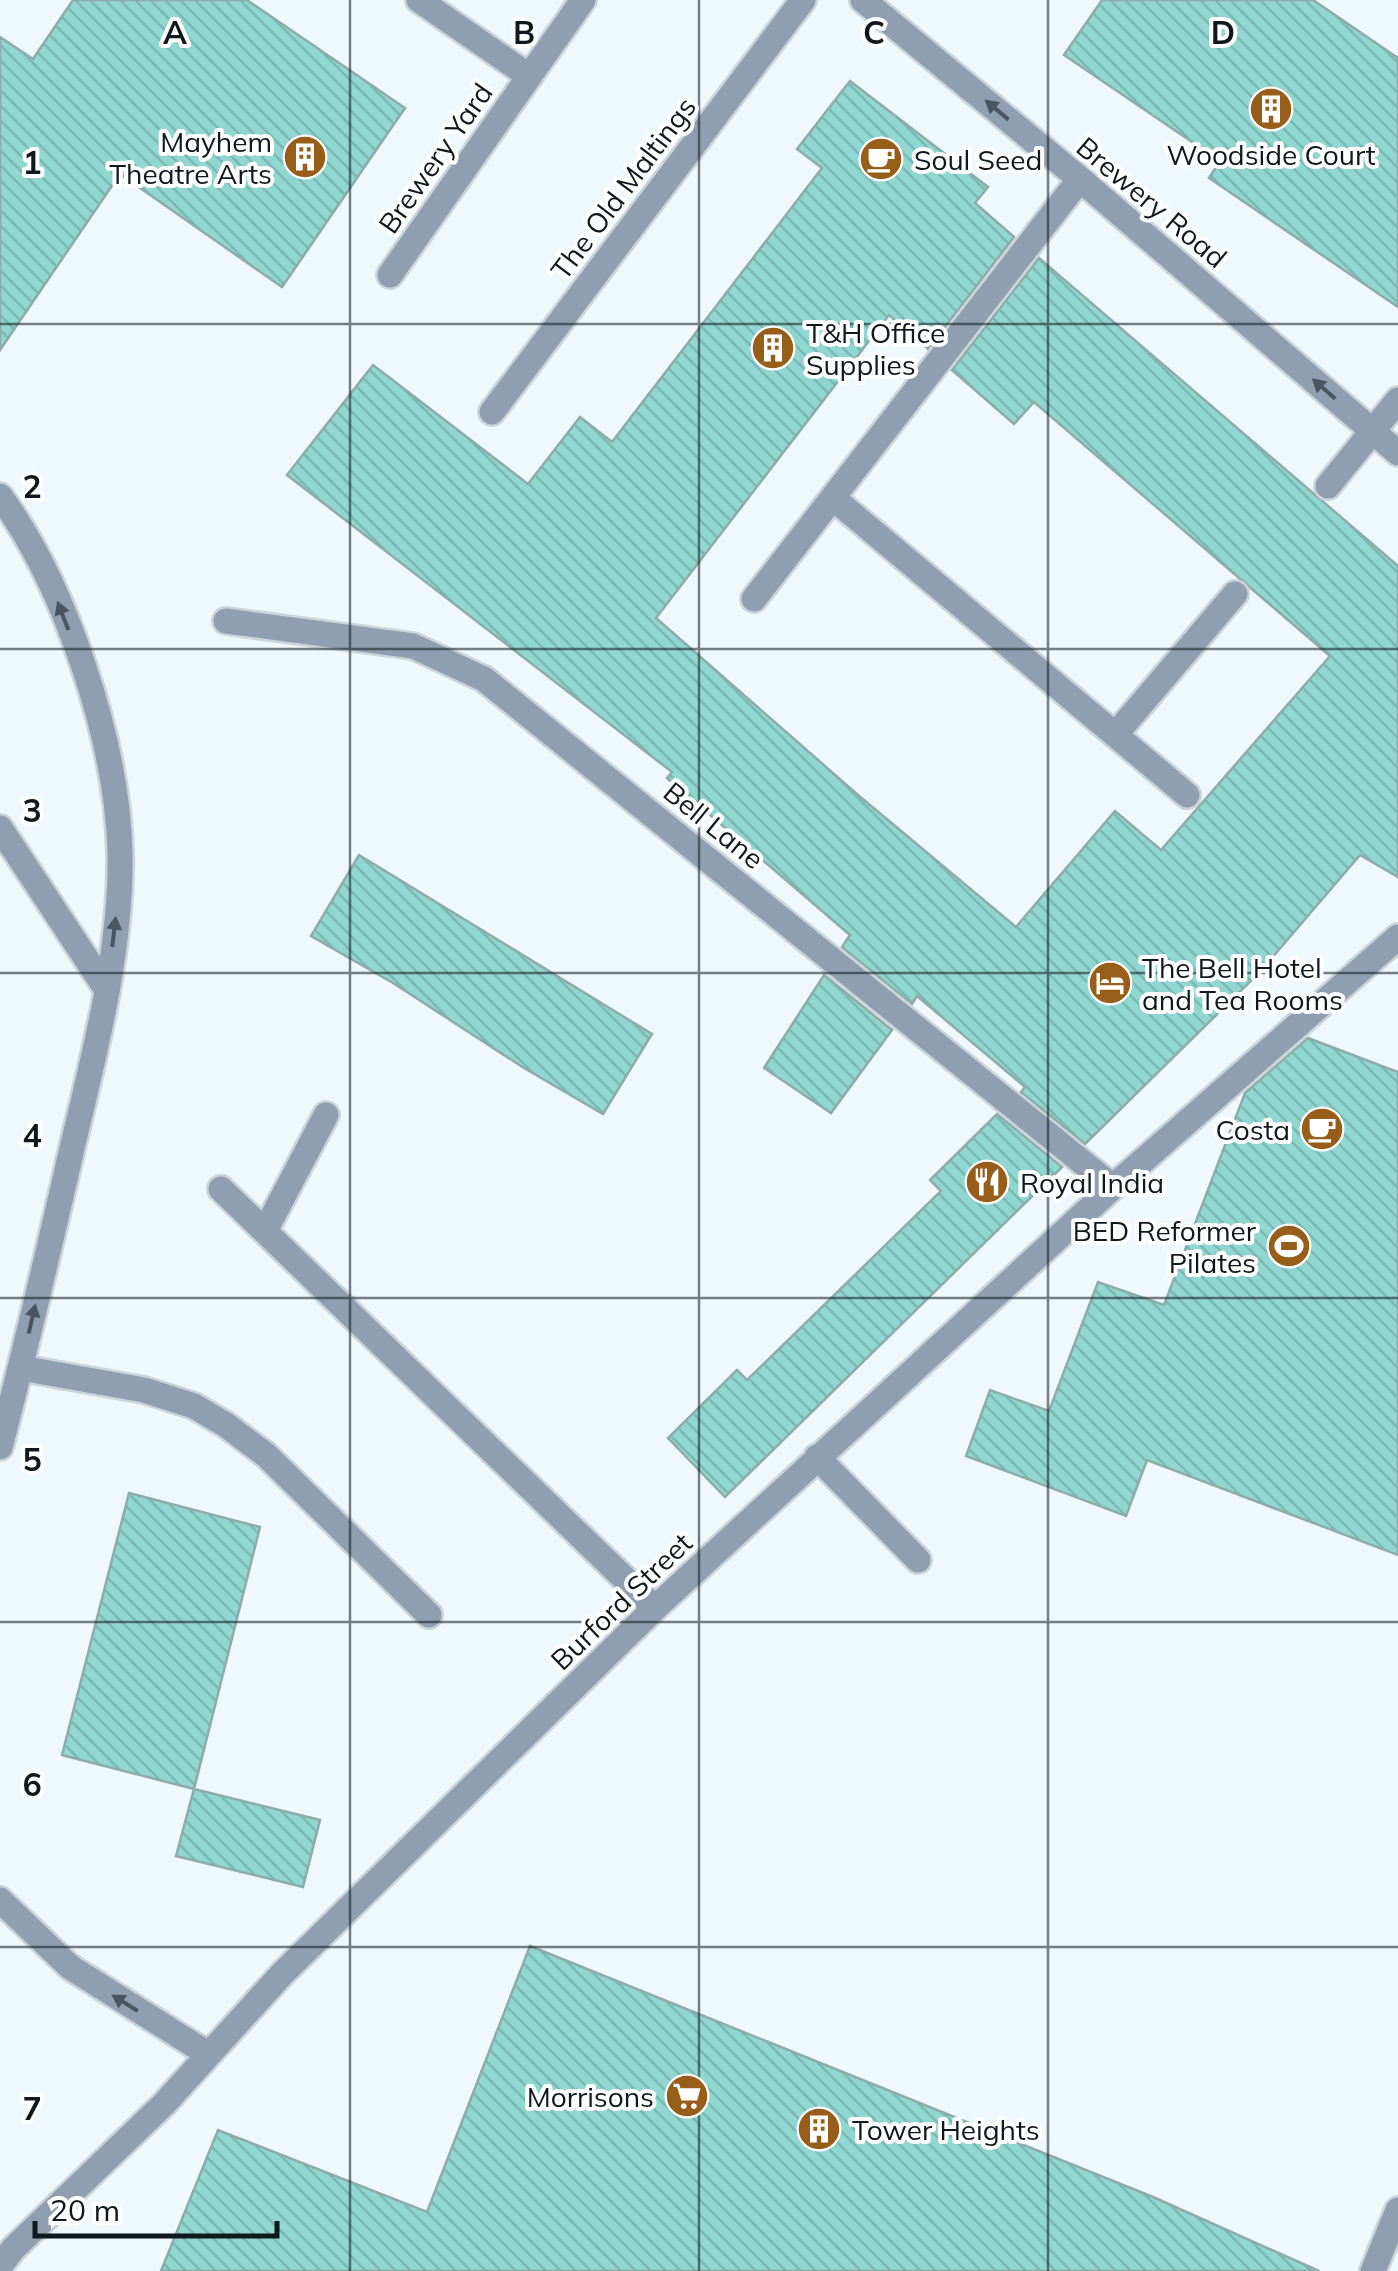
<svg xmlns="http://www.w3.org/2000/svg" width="1398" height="2271" font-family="Mulish,sans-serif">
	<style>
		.building { fill: url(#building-back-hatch); stroke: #8eaba8; stroke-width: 2.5 }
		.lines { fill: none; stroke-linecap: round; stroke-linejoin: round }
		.lane-casing { stroke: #cbd5d9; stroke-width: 30 }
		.street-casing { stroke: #cbd5d9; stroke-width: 30 }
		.lane { stroke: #8f9fb1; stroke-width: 25 }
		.street { stroke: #8f9fb1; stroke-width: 25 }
		.oneway { fill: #495560 }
		.grid { fill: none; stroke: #0f191d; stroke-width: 2.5; stroke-opacity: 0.55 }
		.labels { text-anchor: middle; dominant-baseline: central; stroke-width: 8; stroke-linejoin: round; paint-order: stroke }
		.poi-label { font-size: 28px; fill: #0f191d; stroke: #fff; text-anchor: start }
		.street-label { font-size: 28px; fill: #0f191d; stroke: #fff }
		.grid-label { font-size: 32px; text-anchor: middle; font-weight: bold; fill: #0f191d; stroke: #fff; stroke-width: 8; stroke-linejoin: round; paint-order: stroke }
	</style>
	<defs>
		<pattern id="building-back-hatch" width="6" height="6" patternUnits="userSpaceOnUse" patternTransform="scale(2.5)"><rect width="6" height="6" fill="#90d7d2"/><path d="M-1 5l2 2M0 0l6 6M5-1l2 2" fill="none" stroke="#7bb8b4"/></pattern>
	</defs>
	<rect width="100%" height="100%" fill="#eff9fd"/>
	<!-- building -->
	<path class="building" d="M73 0H247L405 108 282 287 120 174 0 350V37L33 59Z
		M1102 0H1313L1398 58V307L1209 178 1220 161 1064 55Z
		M850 81 988 187 975 203 1014 237 928 349 889 315 656 618 858 795 1016 927 1115 811 1161 850 1330 656 1034 402 1014 424 952 370 1039 258 1398 566V877L1360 855 1259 973 1085 1144 1021 1092 1025 1087 917 996 912 1004 842 947 850 935 667 778 672 772 287 475 373 365 528 484 580 417 612 442 822 168 797 149Z
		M359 855 652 1034 603 1114 524 1068 393 983 311 936Z
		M824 975 892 1030 831 1113 764 1068Z
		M1308 1038 1398 1072V1555L1147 1460 1126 1516 966 1456 990 1390 1049 1411 1098 1282 1164 1305 1245 1093Z
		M997 1114 1062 1167 725 1497 668 1438 737 1370 747 1380 941 1191 930 1180Z
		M129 1493 260 1527 194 1789 62 1755Z
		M194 1789 320 1820 303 1887 176 1856Z
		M530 1946 1153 2197 1319 2271H161L218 2130 427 2212Z"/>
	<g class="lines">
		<!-- lane casing -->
		<g class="lane-casing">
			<path id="lane" d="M419 0 529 76
				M390 275 583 0
				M492 412 803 0
				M1328 486 1398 400
				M833 498 1187 795
				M754 599 1080 179
				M1115 735 1235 594
				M0 828 107 990
				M221 1189 655 1608
				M265 1231 326 1115
				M21 1368 144 1390 194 1406 226 1425 266 1455 429 1615
				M817 1457 918 1560"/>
		</g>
		<!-- street casing -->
		<g class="street-casing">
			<path id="street" d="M863 0 1080 179 1398 453
				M0 496C66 586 117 741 120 852 122 948 95 1052 73 1144 50 1245 26 1347 0 1447
				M226 621 413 646 484 679 1113 1187
				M0 1900 70 1967 208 2054
				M0 2266 13 2249 164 2104 282 1974 655 1608 1113 1187 1398 937
				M1373 2271 1398 2210"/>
		</g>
		<!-- lane -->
		<use href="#lane" class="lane"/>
		<!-- street -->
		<use href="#street" class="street"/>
	</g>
	<!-- one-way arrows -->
	<defs><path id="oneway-solid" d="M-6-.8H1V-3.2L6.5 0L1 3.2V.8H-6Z" transform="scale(2.5)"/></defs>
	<g class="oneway">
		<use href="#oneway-solid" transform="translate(997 110) rotate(-140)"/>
		<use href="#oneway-solid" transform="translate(1324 389) rotate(-139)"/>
		<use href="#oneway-solid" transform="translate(63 616) rotate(-111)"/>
		<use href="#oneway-solid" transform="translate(114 932) rotate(-83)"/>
		<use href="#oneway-solid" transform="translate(32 1319) rotate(-77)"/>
		<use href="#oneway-solid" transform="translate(125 2003) rotate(-148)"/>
	</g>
	<!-- grid -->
	<path class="grid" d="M350 0V2271M699 0V2271M1048 0V2271M0 324H1398M0 649H1398M0 973H1398M0 1298H1398M0 1622H1398M0 1947H1398"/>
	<!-- icons -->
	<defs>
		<g id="building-disc" transform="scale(2.25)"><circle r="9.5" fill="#975e1a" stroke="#fff"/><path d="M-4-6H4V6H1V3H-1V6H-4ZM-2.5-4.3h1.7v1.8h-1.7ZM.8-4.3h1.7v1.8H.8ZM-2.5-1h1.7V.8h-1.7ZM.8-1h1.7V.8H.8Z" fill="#fff"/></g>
		<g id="cafe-disc" transform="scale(2.25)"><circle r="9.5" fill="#975e1a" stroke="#fff"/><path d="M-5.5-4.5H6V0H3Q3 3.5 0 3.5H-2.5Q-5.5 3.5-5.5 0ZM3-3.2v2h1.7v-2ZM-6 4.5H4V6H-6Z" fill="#fff"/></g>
		<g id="hotel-disc" transform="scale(2.25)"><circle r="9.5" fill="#975e1a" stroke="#fff"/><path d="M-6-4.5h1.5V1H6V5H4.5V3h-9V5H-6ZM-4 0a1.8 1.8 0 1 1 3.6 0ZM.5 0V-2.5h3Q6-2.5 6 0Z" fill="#fff"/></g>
		<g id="restaurant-disc" transform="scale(2.25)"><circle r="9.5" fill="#975e1a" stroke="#fff"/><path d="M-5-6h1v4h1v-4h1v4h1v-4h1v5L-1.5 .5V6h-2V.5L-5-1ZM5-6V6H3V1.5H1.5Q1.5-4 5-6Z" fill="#fff"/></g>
		<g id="stadium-disc" transform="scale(2.25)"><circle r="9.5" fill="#975e1a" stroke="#fff"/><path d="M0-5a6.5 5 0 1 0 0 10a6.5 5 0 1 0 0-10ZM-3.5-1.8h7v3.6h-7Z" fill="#fff"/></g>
		<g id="supermarket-disc" transform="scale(2.25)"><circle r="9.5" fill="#975e1a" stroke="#fff"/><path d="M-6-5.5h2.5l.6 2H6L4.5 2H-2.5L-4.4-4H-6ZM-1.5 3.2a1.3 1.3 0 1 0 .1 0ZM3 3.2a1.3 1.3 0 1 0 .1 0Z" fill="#fff"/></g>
	</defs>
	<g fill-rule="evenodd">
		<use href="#building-disc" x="1271" y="109"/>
		<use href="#building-disc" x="305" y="157"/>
		<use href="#cafe-disc" x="881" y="159"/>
		<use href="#building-disc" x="773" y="348"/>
		<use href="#hotel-disc" x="1110" y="983"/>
		<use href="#cafe-disc" x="1322" y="1129"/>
		<use href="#restaurant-disc" x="987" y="1182"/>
		<use href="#stadium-disc" x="1289" y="1246"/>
		<use href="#supermarket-disc" x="687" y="2096"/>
		<use href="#building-disc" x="819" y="2129"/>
	</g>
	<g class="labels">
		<!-- poi labels -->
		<g class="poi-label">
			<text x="272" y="141" text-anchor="end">Mayhem<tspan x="272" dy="32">Theatre Arts</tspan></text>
			<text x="1271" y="154" text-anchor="middle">Woodside Court</text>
			<text x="914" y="159">Soul Seed</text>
			<text x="806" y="332">T&amp;H Office<tspan x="806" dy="32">Supplies</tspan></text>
			<text x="1142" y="967">The Bell Hotel<tspan x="1142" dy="32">and Tea Rooms</tspan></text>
			<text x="1290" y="1129" text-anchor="end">Costa</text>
			<text x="1020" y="1182">Royal India</text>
			<text x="1256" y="1230" text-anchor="end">BED Reformer<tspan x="1256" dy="32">Pilates</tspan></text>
			<text x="654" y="2096" text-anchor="end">Morrisons</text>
			<text x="852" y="2129">Tower Heights</text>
		</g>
		<!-- street labels -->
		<g class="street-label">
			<text transform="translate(435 158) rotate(-55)">Brewery Yard</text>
			<text transform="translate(623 188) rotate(-53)">The Old Maltings</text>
			<text transform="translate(1152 202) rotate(40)">Brewery Road</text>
			<text transform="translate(714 825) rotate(39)">Bell Lane</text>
			<text transform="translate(621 1601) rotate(-44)">Burford Street</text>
		</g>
	</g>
	<g class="grid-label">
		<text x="175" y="44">A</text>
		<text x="524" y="44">B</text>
		<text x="874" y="44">C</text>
		<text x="1223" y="44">D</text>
		<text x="32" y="174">1</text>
		<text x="32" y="498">2</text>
		<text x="32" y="822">3</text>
		<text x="32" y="1147">4</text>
		<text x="32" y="1471">5</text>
		<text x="32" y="1796">6</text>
		<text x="32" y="2120">7</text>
	</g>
	<!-- scale -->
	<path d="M35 2221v15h242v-15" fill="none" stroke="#0f191d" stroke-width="5"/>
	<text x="50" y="2221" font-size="30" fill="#0f191d" stroke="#ffffff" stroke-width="8" paint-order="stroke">20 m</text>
</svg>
